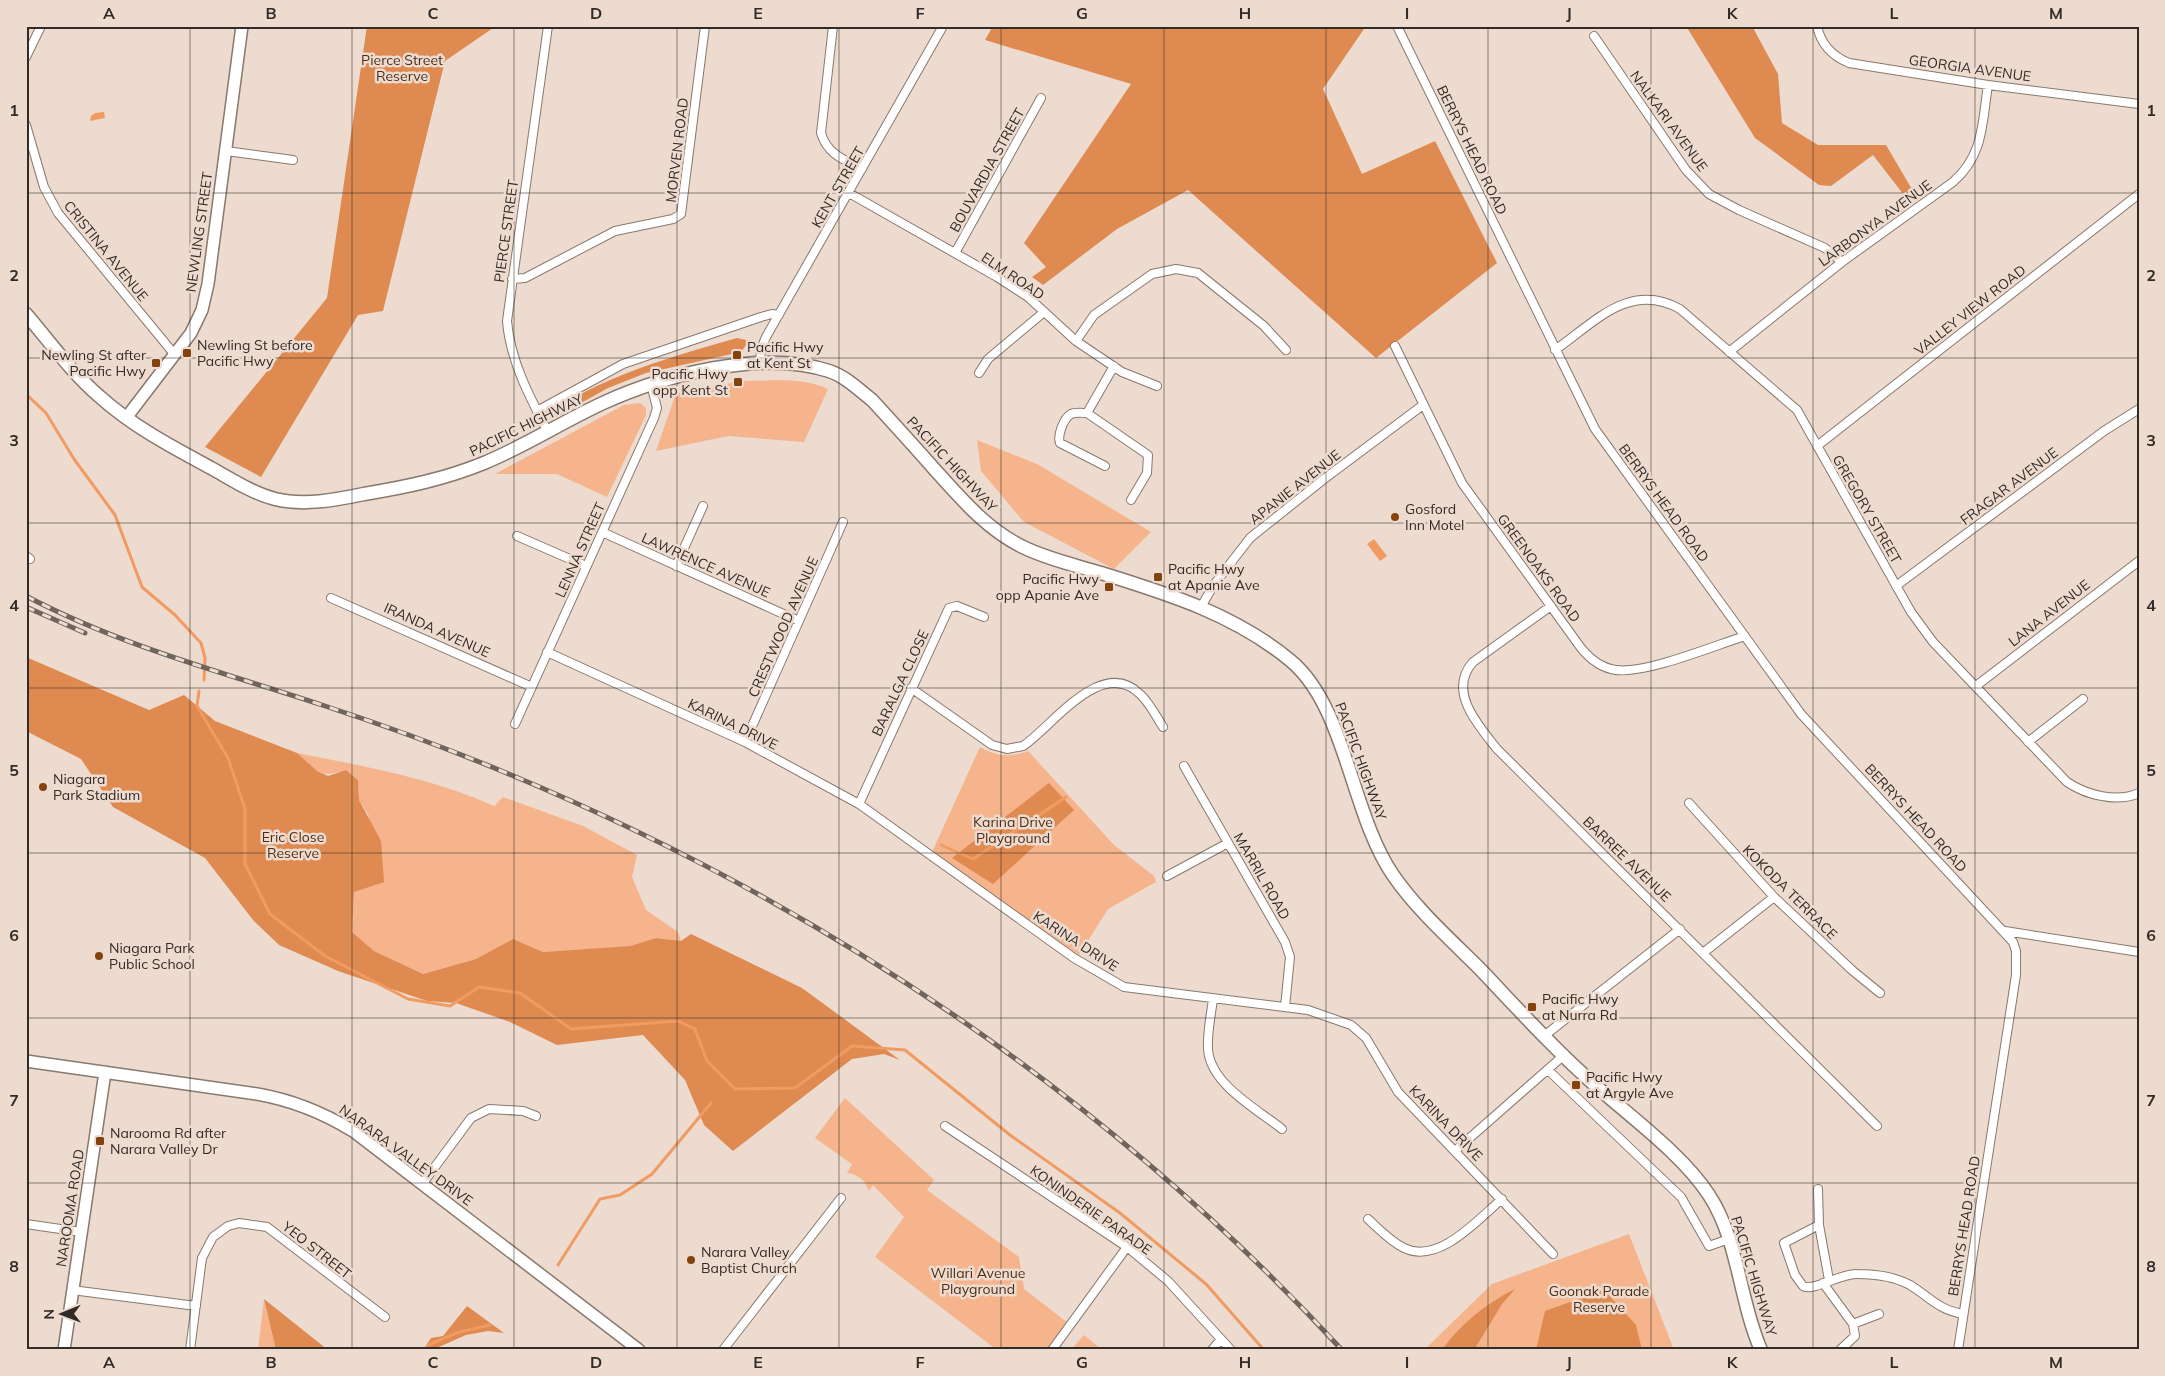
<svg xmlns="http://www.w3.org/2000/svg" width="2165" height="1376" font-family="Mulish,sans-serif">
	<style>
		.green { fill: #f5b48b }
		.forest { fill: #de8a51 }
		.water { fill: #f19b62 }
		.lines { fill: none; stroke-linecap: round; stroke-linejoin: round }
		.stream { stroke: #f19b62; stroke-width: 3 }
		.street-casing { stroke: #88786d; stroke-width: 10 }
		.secondary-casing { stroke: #88786d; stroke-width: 14 }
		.primary-casing { stroke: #88786d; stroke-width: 15 }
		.street { stroke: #fff; stroke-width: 8 }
		.secondary { stroke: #fff; stroke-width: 11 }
		.primary { stroke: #fff; stroke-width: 12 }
		.rail-casing { stroke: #6f655e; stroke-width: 5 }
		.rail { stroke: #eddbcf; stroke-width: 3; stroke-dasharray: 9; stroke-linecap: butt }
		.grid { fill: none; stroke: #322b27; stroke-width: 1; stroke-opacity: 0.55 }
		.poi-dot { fill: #84430d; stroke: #eddbcf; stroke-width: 2 }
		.labels { text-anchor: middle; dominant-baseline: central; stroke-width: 5; stroke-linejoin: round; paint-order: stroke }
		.park-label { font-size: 14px; fill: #4f2d15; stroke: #eddbcf }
		.street-label { font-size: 14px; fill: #322b27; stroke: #eddbcf }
		.poi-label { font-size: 14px; fill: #322b27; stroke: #eddbcf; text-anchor: start }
		.neatline { fill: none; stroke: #322b27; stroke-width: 2 }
		.grid-label { font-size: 16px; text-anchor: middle; font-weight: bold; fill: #322b27 }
	</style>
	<rect width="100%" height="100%" fill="#eddbcf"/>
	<!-- green -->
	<path class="green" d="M743 381C771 381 802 377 828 389L804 442 728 436 656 451 676 393Z
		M640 403 646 408V415L607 497 557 474H495L624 405Z
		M977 440 1037 464 1151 532 1114 569 1024 522 981 471Z
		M980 747C996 756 1010 758 1028 751L1114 845 1154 876 1156 882 1108 909 1079 955 932 852Z
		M297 753C363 766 432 778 494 806L503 797 583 826 637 855 632 877 646 910 678 932 681 941 656 938 638 946 543 952 513 939 476 959 423 974 374 951 352 932 354 892 369 816 359 800 358 780 346 770C318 779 317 771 297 753Z
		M845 1098 934 1180 927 1190 1019 1257 1024 1289 1068 1323 1047 1350H997L875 1257 904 1217 873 1185 869 1191C864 1179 859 1175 847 1173L852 1164 815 1138Z
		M1629 1234 1674 1350H1424L1492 1284Z
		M264 1299 276 1350H258Z
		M1084 1335 1102 1350H1071Z"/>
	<!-- forest -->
	<path class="forest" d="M367 26H496L445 61 383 311 358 315 261 477 205 447 327 298Z
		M993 26H1366L1323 89 1362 174 1435 141 1497 263 1376 358 1188 190 1117 229 1043 285 1032 277 1046 267 1024 243 1131 84 985 40Z
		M1686 26H1752L1778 74 1782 123 1818 145H1886L1913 191 1907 199 1873 155 1831 186 1819 185 1755 138Z
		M737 338 746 340 747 344 741 352 646 373 608 388 556 417 551 415 553 410C612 373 671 357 737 338Z
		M26 657 149 710 184 695 215 721 297 753 317 771 328 776 346 770 358 780 359 800 381 841 384 882 354 892 352 932 374 951 423 974 476 959 513 939 543 952 631 946 656 938 681 941 691 934 802 988 900 1060 884 1054 852 1059 733 1151 704 1125 685 1080 643 1035 557 1045 510 1022 456 1003 427 1001 338 971 279 945 253 920 205 858 113 807 81 759 26 731Z
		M1049 783 1074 810 993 884 952 858Z
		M1515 1289 1502 1304 1474 1350H1442C1460 1324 1487 1303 1515 1289Z
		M1604 1290 1636 1325 1642 1350H1536L1545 1311Z
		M264 1299 328 1350H276Z
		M467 1306 504 1333 488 1331 466 1335 432 1350H423L431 1338 443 1336Z"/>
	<!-- water -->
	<path class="water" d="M104 112 105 118 90 121 91 116 95 113Z
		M1374 539 1387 556 1380 561 1367 544Z"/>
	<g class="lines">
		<!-- stream -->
		<path class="stream" d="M26 394 46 413 74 459 115 515 142 587 175 615 201 643 205 658 204 680
			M199 691 197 706 228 758 245 809V864L270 914 325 956 408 999 450 1006 479 987 520 993 571 1029 678 1021 695 1029 707 1061 735 1089 795 1088 852 1046 905 1050 1010 1135 1120 1213 1206 1284 1264 1350
			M941 845 973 859 1066 797
			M558 1265 600 1199 620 1195 652 1174 711 1103
			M427 1350 428 1345 459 1332 490 1325"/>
		<!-- street casing -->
		<g class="street-casing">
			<path id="street" d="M548 26 507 321C510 360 530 398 548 432
				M833 26 821 133C827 154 844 160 862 169
				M1397 26 1595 429 1801 714 2013 942 2016 951V975L1958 1350
				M1817 26C1821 45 1832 56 1849 63L1988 85 2139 104
				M1594 36 1686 170 1709 194 1739 210 1825 248 1842 262
				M26 57 41 26
				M26 125 44 187 58 213 175 355
				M226 151 293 160
				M849 193 997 277 1028 297 1076 341 1122 372 1157 386
				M955 253 1041 98
				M512 279 525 278 615 231 673 219 681 214 705 26
				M1076 341 1094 315 1152 274 1176 269 1198 273 1264 326 1286 350
				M1395 346 1462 483 1581 648C1590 659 1601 668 1616 670 1646 674 1713 646 1745 636
				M1555 350C1595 322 1630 281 1680 309L1797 410 1911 612 1933 642 2067 782C2086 795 2117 803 2139 793
				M1729 352 1842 262 1953 182C1984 155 1982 123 1988 85
				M760 362 761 349 766 337 943 26
				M979 373 988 359 1044 312
				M537 411 623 364 761 317 772 314 779 315
				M1087 413 1148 455 1147 473 1131 500
				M1817 446 2139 194
				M1105 466 1060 443C1057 435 1064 418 1071 414 1076 412 1082 413 1087 413L1114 366
				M602 532 799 621
				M517 536 586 566
				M26 556 30 559
				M676 566 703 506
				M1896 586 2104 431 2139 409
				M331 598 532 687
				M1551 606 1473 662C1447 691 1478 725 1497 749L1877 1126
				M1201 607 1213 586 1250 538 1324 479 1423 405
				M547 652 745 742 859 804 1074 958 1124 987 1308 1010 1351 1025 1366 1038 1398 1092 1553 1254
				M1976 686 2139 561
				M911 688 992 745 1007 749 1023 746C1054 725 1102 655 1141 695 1150 704 1156 716 1163 727
				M515 724 654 418 657 408 651 384
				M745 742 843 522
				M2028 742 2083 699
				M1184 766 1285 942 1290 957 1285 1007
				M1689 803 1774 897 1853 971 1880 993
				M859 804 949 608 957 606 984 617
				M1167 876 1228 843
				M2005 931 2139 952
				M1703 953 1774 897
				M1213 999C1211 1015 1207 1033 1208 1049 1210 1084 1257 1109 1282 1129
				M1544 1036 1680 929
				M1548 1070 1681 1197 1709 1246 1729 1239
				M945 1126 1127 1247 1168 1281 1231 1350
				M1456 1150 1563 1056
				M423 1183 471 1118 489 1109 523 1111 536 1116
				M1818 1189 1819 1225 1829 1280
				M1368 1219C1379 1229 1390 1241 1404 1248 1439 1265 1478 1219 1502 1199
				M26 1224 81 1232
				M1819 1225 1784 1243 1795 1275 1803 1286C1813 1292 1841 1273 1857 1274 1874 1274 1895 1277 1910 1285 1931 1298 1937 1309 1963 1314
				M1823 1283 1853 1324
				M72 1290 196 1306
				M190 1350 202 1258 213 1237 228 1226 239 1223 267 1227 385 1317
				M723 1350 841 1198
				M1052 1350 1127 1247
				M1212 1350 1221 1339
				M1840 1350 1855 1336 1853 1324 1879 1314"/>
		</g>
		<!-- secondary casing -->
		<g class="secondary-casing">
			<path id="secondary" d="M126 418 191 333 202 310 208 284 242 26
				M26 1061 257 1094C292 1100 322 1112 353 1131L639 1350
				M64 1350 105 1072"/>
		</g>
		<!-- primary casing -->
		<g class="primary-casing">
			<path id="primary" d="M26 314C50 342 72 373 99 396 132 426 172 447 211 468 231 479 252 493 275 499 304 506 335 500 364 494 406 487 445 479 484 463 525 446 562 422 603 403 664 375 763 349 829 371 845 376 859 390 872 400 894 424 915 447 936 471 962 500 988 530 1023 547 1047 559 1075 565 1101 573 1169 594 1236 615 1291 661 1346 707 1351 814 1393 875 1417 910 1451 940 1481 970 1519 1010 1555 1050 1596 1086 1632 1118 1683 1155 1709 1195 1739 1241 1739 1300 1761 1350"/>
		</g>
		<!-- street -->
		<use href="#street" class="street"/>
		<!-- secondary -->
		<use href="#secondary" class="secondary"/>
		<!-- primary -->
		<use href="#primary" class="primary"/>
		<!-- rail casing -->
		<g class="rail-casing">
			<path id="rail" d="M26 596C121 646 222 672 322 705 383 725 444 747 504 772 819 902 1110 1098 1342 1350
				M26 607 85 633"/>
		</g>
		<!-- rail -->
		<use href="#rail" class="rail"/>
	</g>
	<!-- grid -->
	<path class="grid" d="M190 26V1350M352 26V1350M514 26V1350M677 26V1350M839 26V1350M1001 26V1350M1164 26V1350M1326 26V1350M1488 26V1350M1651 26V1350M1813 26V1350M1975 26V1350M26 193H2139M26 358H2139M26 523H2139M26 688H2139M26 853H2139M26 1018H2139M26 1183H2139"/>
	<!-- markers -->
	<g class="poi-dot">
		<rect x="182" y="348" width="10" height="10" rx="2.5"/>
		<rect x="732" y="350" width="10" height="10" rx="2.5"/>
		<rect x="151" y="358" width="10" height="10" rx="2.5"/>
		<rect x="733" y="377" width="10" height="10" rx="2.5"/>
		<circle cx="1395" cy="517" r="5"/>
		<rect x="1153" y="572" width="10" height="10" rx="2.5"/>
		<rect x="1104" y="582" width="10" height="10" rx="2.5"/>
		<circle cx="43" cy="787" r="5"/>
		<circle cx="99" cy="956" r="5"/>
		<rect x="1527" y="1002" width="10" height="10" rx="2.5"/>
		<rect x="1571" y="1080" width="10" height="10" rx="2.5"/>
		<rect x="95" y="1136" width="10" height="10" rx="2.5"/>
		<circle cx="691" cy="1260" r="5"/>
	</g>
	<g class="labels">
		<!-- park labels -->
		<g class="park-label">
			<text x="402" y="60">Pierce Street<tspan x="402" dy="16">Reserve</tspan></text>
			<text x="1013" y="822">Karina Drive<tspan x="1013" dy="16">Playground</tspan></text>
			<text x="293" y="837">Eric Close<tspan x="293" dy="16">Reserve</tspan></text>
			<text x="978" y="1273">Willari Avenue<tspan x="978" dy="16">Playground</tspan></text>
			<text x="1599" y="1291">Goonak Parade<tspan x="1599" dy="16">Reserve</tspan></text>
		</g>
		<!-- street labels -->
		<g class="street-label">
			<text transform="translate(1970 68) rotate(8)">GEORGIA AVENUE</text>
			<text transform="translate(1669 121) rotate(54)">NALKARI AVENUE</text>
			<text transform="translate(677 150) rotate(-83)">MORVEN ROAD</text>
			<text transform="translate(1472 150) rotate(64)">BERRYS HEAD ROAD</text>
			<text transform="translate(987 170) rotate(-61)">BOUVARDIA STREET</text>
			<text transform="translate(838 187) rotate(-60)">KENT STREET</text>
			<text transform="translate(1875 223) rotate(-36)">LARBONYA AVENUE</text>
			<text transform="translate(506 231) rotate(-82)">PIERCE STREET</text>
			<text transform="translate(199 232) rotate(-82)">NEWLING STREET</text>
			<text transform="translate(106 251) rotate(51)">CRISTINA AVENUE</text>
			<text transform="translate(1013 276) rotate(34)">ELM ROAD</text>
			<text transform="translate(1970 310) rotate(-38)">VALLEY VIEW ROAD</text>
			<text transform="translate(526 425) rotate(-26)">PACIFIC HIGHWAY</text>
			<text transform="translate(952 464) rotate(47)">PACIFIC HIGHWAY</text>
			<text transform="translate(2009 486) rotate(-37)">FRAGAR AVENUE</text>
			<text transform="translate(1295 487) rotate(-38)">APANIE AVENUE</text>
			<text transform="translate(1664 503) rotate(54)">BERRYS HEAD ROAD</text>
			<text transform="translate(1867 509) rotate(60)">GREGORY STREET</text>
			<text transform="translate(580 550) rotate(-66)">LENNA STREET</text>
			<text transform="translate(706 565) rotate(24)">LAWRENCE AVENUE</text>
			<text transform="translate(1539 568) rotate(54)">GREENOAKS ROAD</text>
			<text transform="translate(2049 613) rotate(-38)">LANA AVENUE</text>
			<text transform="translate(783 627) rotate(-66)">CRESTWOOD AVENUE</text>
			<text transform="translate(437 630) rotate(24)">IRANDA AVENUE</text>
			<text transform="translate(900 683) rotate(-65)">BARALGA CLOSE</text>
			<text transform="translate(733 724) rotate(26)">KARINA DRIVE</text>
			<text transform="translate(1361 761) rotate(70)">PACIFIC HIGHWAY</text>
			<text transform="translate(1916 818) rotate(47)">BERRYS HEAD ROAD</text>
			<text transform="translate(1627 859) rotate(44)">BARREE AVENUE</text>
			<text transform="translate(1262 876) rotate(60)">MARRIL ROAD</text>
			<text transform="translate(1790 892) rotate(45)">KOKODA TERRACE</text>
			<text transform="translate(1076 941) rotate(33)">KARINA DRIVE</text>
			<text transform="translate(1446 1123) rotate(46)">KARINA DRIVE</text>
			<text transform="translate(406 1155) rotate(36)">NARARA VALLEY DRIVE</text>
			<text transform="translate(70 1208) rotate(-81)">NAROOMA ROAD</text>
			<text transform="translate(1091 1210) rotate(35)">KONINDERIE PARADE</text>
			<text transform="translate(1964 1226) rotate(-81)">BERRYS HEAD ROAD</text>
			<text transform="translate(317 1250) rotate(38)">YEO STREET</text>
			<text transform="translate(1754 1276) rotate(73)">PACIFIC HIGHWAY</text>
		</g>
		<!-- poi labels -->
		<g class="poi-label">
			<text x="197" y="345">Newling St before<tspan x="197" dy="16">Pacific Hwy</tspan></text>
			<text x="747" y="347">Pacific Hwy<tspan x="747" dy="16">at Kent St</tspan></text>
			<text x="146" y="355" text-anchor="end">Newling St after<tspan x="146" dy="16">Pacific Hwy</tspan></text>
			<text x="728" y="374" text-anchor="end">Pacific Hwy<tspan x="728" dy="16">opp Kent St</tspan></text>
			<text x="1405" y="509">Gosford<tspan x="1405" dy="16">Inn Motel</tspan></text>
			<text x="1168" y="569">Pacific Hwy<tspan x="1168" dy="16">at Apanie Ave</tspan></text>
			<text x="1099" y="579" text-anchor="end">Pacific Hwy<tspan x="1099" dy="16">opp Apanie Ave</tspan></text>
			<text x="53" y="779">Niagara<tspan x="53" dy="16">Park Stadium</tspan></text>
			<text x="109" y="948">Niagara Park<tspan x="109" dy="16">Public School</tspan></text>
			<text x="1542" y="999">Pacific Hwy<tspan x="1542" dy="16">at Nurra Rd</tspan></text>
			<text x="1586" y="1077">Pacific Hwy<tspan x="1586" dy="16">at Argyle Ave</tspan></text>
			<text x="110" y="1133">Narooma Rd after<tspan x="110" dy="16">Narara Valley Dr</tspan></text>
			<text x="701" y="1252">Narara Valley<tspan x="701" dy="16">Baptist Church</tspan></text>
		</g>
	</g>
	<!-- border -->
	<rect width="2165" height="1376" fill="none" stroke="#eddbcf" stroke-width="55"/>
	<!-- north arrow -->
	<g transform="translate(62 1314) rotate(269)" stroke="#eddbcf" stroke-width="4" paint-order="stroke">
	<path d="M0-4L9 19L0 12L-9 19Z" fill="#322b27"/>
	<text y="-8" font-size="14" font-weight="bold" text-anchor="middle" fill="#322b27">N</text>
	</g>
	<rect x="28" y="28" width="2110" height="1320" class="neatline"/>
	<g class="grid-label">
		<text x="109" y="19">A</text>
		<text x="271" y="19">B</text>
		<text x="433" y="19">C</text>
		<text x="596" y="19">D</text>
		<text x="758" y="19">E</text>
		<text x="920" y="19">F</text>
		<text x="1082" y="19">G</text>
		<text x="1245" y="19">H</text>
		<text x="1407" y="19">I</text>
		<text x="1569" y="19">J</text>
		<text x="1732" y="19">K</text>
		<text x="1894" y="19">L</text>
		<text x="2056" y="19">M</text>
		<text x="14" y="116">1</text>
		<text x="2151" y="116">1</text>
		<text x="14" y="281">2</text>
		<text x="2151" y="281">2</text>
		<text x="14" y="446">3</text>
		<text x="2151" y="446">3</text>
		<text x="14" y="611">4</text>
		<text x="2151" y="611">4</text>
		<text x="14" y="776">5</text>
		<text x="2151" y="776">5</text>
		<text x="14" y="941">6</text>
		<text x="2151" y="941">6</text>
		<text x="14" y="1106">7</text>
		<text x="2151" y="1106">7</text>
		<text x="14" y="1272">8</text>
		<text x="2151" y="1272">8</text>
		<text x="109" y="1368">A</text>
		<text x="271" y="1368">B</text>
		<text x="433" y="1368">C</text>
		<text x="596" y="1368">D</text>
		<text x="758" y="1368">E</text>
		<text x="920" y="1368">F</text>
		<text x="1082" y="1368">G</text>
		<text x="1245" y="1368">H</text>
		<text x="1407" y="1368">I</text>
		<text x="1569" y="1368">J</text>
		<text x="1732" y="1368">K</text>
		<text x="1894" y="1368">L</text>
		<text x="2056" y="1368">M</text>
	</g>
</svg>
